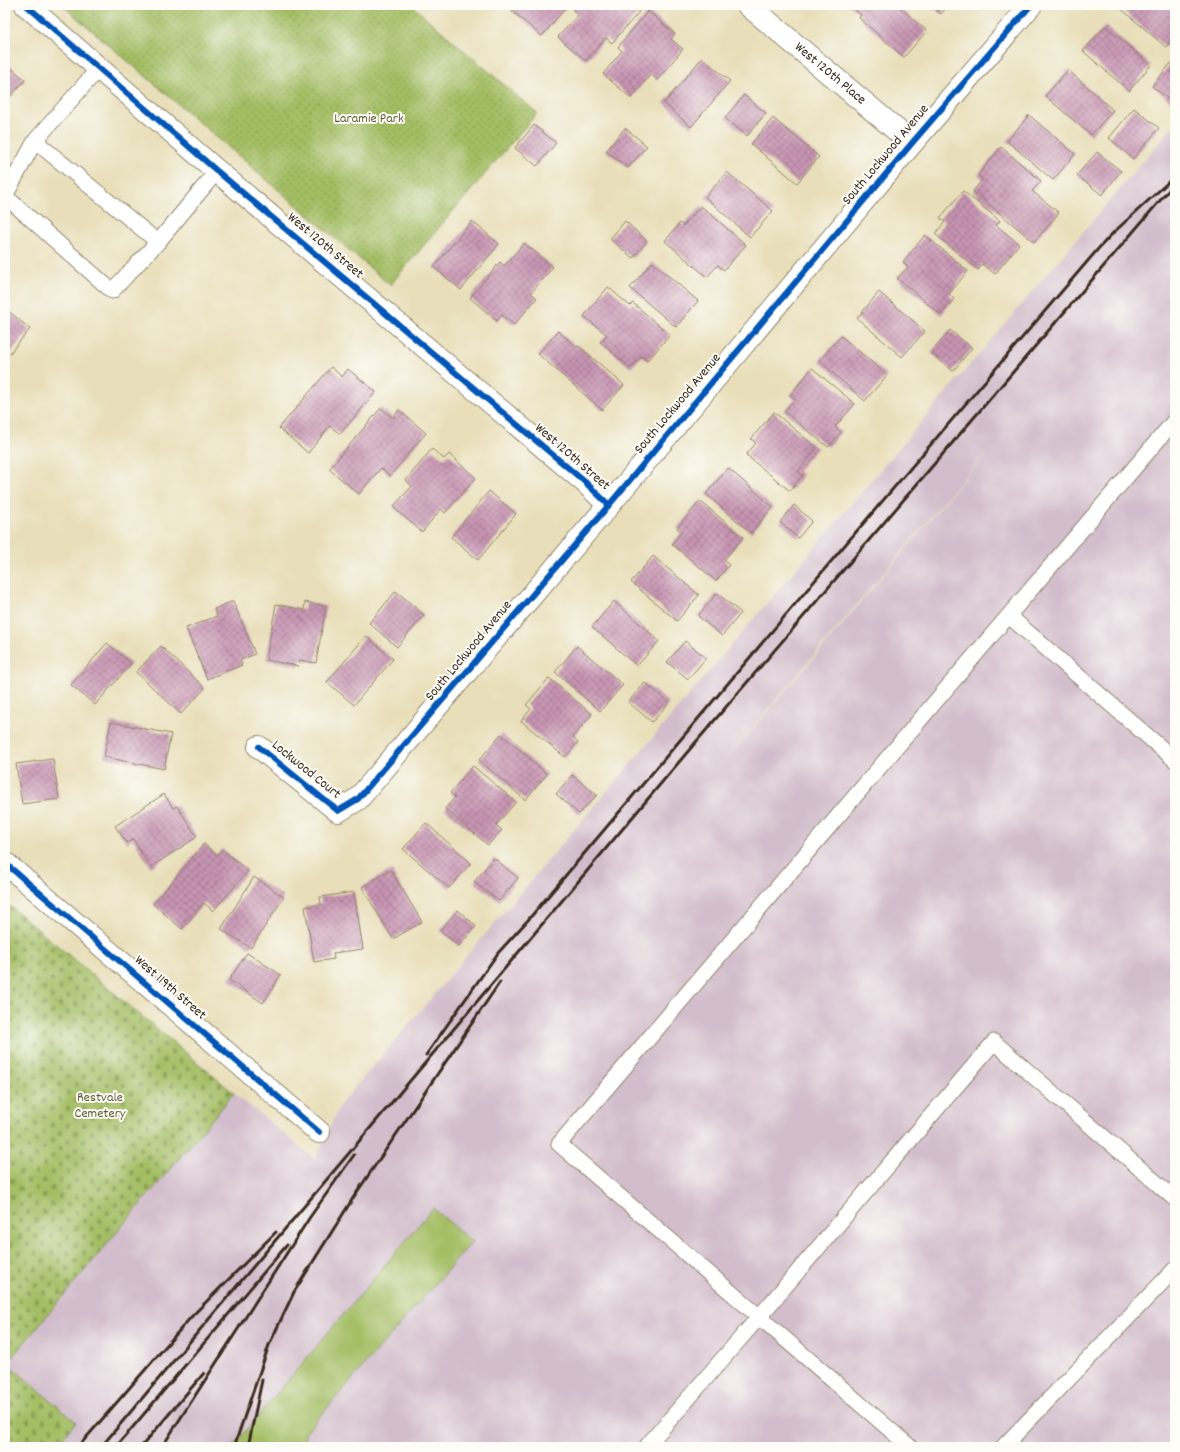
<svg xmlns="http://www.w3.org/2000/svg" width="1180" height="1452" font-family="Dekko,sans-serif">
	<style>
		.industrial { fill: #d1bdcc; fill-rule: evenodd }
		.grass { fill: #a3be64; stroke: #6f7441 }
		.cemetery { fill: url(#cemetery-stones); stroke: #6f7441 }
		.park { fill: url(#park-dots); stroke: #6f7441 }
		.building { fill: url(#building-cross-hatch) }
		.lines { fill: none; stroke-linecap: round; stroke-linejoin: round }
		.lane-casing { stroke: #92846c; stroke-width: 17 }
		.street-casing { stroke: #92846c; stroke-width: 24 }
		.lane { stroke: #fff; stroke-width: 15 }
		.street { stroke: #fff; stroke-width: 22 }
		.rail { stroke: #3b2a1e; stroke-width: 3 }
		.cycleway-casing { stroke: #fdfcf7; stroke-width: 8 }
		.cycleway { stroke: #0057b8; stroke-width: 6 }
		.labels { text-anchor: middle; dominant-baseline: central; stroke-width: 4; stroke-linejoin: round; paint-order: stroke }
		.street-label { font-size: 14px; fill: #3b2a1e; stroke: #fdfcf7 }
		.park-label { font-size: 14px; fill: #5f5e36; stroke: #fdfcf7 }
	</style>
	<defs>
		<pattern id="cemetery-stones" width="16" height="16" patternUnits="userSpaceOnUse"><rect width="16" height="16" fill="#a3be64"/><path d="M2 7V4a2 2 0 0 1 4 0v3zM10 15v-3a2 2 0 0 1 4 0v3z" fill="#869b52"/></pattern>
		<pattern id="park-dots" width="8" height="8" patternUnits="userSpaceOnUse"><rect width="8" height="8" fill="#a3be64"/><path d="M2 2h.1M6 6h.1" fill="none" stroke="#869b52" stroke-width="1.8" stroke-linecap="round"/></pattern>
		<pattern id="building-cross-hatch" width="8" height="8" patternUnits="userSpaceOnUse"><rect width="8" height="8" fill="#c794b2"/><path d="M0 0l8 8M0 8l8-8" fill="none" stroke="#a37990"/></pattern>
	</defs>
	<rect width="100%" height="100%" fill="#fdfcf7"/>
	<filter id="ink" filterUnits="userSpaceOnUse"><feTurbulence type="fractalNoise" baseFrequency=".025" numOctaves="2"/><feDisplacementMap in="SourceGraphic" scale="8" xChannelSelector="R" yChannelSelector="G"/><feConvolveMatrix kernelMatrix="1 2 1 2 8 2 1 2 1" color-interpolation-filters="sRGB"/></filter>
	<filter id="wash" filterUnits="userSpaceOnUse"><feTurbulence type="fractalNoise" baseFrequency=".012" numOctaves="4" result="noise"/><feDisplacementMap in="SourceGraphic" scale="16" xChannelSelector="R" yChannelSelector="G"/><feGaussianBlur stdDeviation="0.9" result="paint"/><feColorMatrix in="noise" values="0 0 0 0 0 0 0 0 0 0 0 0 0 0 0 0 0 1.4 0 .05"/><feComposite in="paint" operator="in"/></filter>
	<g filter="url(#wash)">
		<rect width="100%" height="100%" fill="#e8dfba"/>
		<!-- industrial -->
		<path class="industrial" d="M1175 124V1447H304L305 1433 472 1242 433 1208 232 1447H55L76 1422 7 1364 234 1093 315 1159 340 1105ZM987 452 820 651 698 792 986 452Z"/>
		<!-- grass -->
		<path class="grass" d="M433 1208 472 1242 305 1433 304 1447H232Z"/>
		<!-- cemetery -->
		<path class="cemetery" d="M5 902 234 1093 7 1363 76 1422 55 1447H5Z"/>
		<!-- park -->
		<path class="park" d="M62 5H411L537 113 390 285Z"/>
		<g id="blocks">
			<!-- building -->
			<path class="building" d="M516 5H568L542 36 512 11Z
				M577 5H630L639 12 612 43 606 38 586 61 558 37 578 15 573 10Z
				M849 5H897L927 31 904 57 859 18 861 15Z
				M930 5H949L941 14Z
				M1123 5H1169L1175 10V37L1166 47 1120 8Z
				M648 11 675 34 671 39 683 49 657 80 651 74 631 98 603 74 622 51 618 47Z
				M1105 26 1151 65 1129 91 1083 51Z
				M702 58 730 81 691 127 664 103Z
				M5 62 25 80 5 103Z
				M1171 63 1175 66V105L1152 86Z
				M1068 70 1113 110 1091 135 1045 96Z
				M744 95 766 113 747 136 725 118Z
				M1134 108 1159 128 1133 159 1109 138Z
				M1029 115 1075 154 1053 180 1007 141Z
				M773 118 819 157 797 183 751 144Z
				M534 125 556 143 537 166 515 148Z
				M625 128 647 146 628 168 606 151Z
				M1001 147 1041 181 1032 191 1059 213 1034 242 973 191 983 179 978 175Z
				M5 148 11 153 5 159Z
				M1097 152 1121 171 1102 195 1077 175Z
				M727 172 773 211 750 237 705 197Z
				M963 191 1000 221 996 225 1019 244 995 274 982 264 978 270 935 234 945 222 940 218Z
				M701 206 746 245 724 270 718 265 707 277 665 241 680 223 683 226Z
				M472 221 499 244 461 290 434 267Z
				M625 221 647 241 633 258 610 239Z
				M925 235 968 271 949 294 954 299 941 315 897 278 908 267 903 262Z
				M524 243 553 267 531 293 537 298 514 325 502 315 497 321 470 298 500 262 504 266Z
				M652 262 698 301 676 327 630 288Z
				M608 287 630 306 633 303 670 335 647 361 642 356 631 368 600 342 607 335 584 316Z
				M879 292 925 331 902 357 857 318Z
				M5 308 30 329 5 359Z
				M950 330 972 348 953 371 931 353Z
				M558 331 577 347 579 346 624 385 602 410 538 354Z
				M841 336 887 375 865 401 819 361Z
				M331 367 342 377 348 369 376 392 340 434 330 426 308 453 279 428Z
				M812 368 855 404 835 427 841 432 828 447 784 411 795 399 790 395Z
				M381 408 393 418 399 410 426 433 390 476 381 468 359 494 329 469Z
				M774 412 817 448 798 471 803 475 790 491 746 455 756 443 751 439Z
				M432 449 444 459 449 454 476 478 445 513 441 509 422 532 393 507 412 486 406 480Z
				M728 468 773 507 751 533 706 494Z
				M489 491 516 514 478 560 451 537Z
				M700 501 743 537 724 560 729 565 716 581 672 544 682 532 677 528Z
				M794 505 812 521 798 538 780 522Z
				M653 556 699 595 677 621 631 582Z
				M396 591 424 615 397 647 369 623Z
				M717 593 741 613 722 636 698 616Z
				M233 601 255 654 240 660 242 665 207 679 186 628 217 616 214 609Z
				M614 601 659 641 637 666 592 627Z
				M305 602 326 606 316 663 300 660 298 666 266 660 276 604 304 610Z
				M366 636 393 659 354 705 327 682Z
				M685 641 706 658 688 679 667 662Z
				M107 643 131 664 95 705 71 685Z
				M161 646 205 688 181 714 136 672Z
				M577 646 623 685 600 711 555 672Z
				M549 678 592 714 573 737 578 742 565 757 521 721 531 709 526 705Z
				M645 683 669 703 652 722 628 702Z
				M111 722 171 734 164 769 104 757Z
				M501 734 547 774 525 800 479 760Z
				M53 759 59 799 22 804 16 764Z
				M473 766 516 802 496 825 502 830 488 845 445 809 455 797 450 793Z
				M572 775 597 795 579 814 556 794Z
				M164 794 173 808 177 806 197 837 151 867 133 839 127 843 115 826Z
				M426 823 471 863 449 888 403 849Z
				M204 844 217 855 222 849 248 871 213 911 204 903 182 929 153 904Z
				M494 858 518 878 499 901 474 882Z
				M391 870 422 922 393 939 362 887Z
				M254 877 284 897 251 948 221 929Z
				M354 892 363 949 333 953 334 959 314 962 305 907 321 904 320 897Z
				M458 910 476 926 459 946 440 930Z
				M247 953 281 975 263 1003 229 980Z"/>
		</g>
	</g>
	<g filter="url(#ink)">
		<use href="#blocks" fill-opacity="0" stroke="#92846c" stroke-width="1"/>
		<g class="lines">
			<!-- lane casing -->
			<g class="lane-casing">
				<path id="lane" d="M99 68 35 141 5 196 112 291 158 242 217 171
					M35 141 158 242
					M1009 616 1175 760
					M646 1447 759 1317 994 1042 1175 1199
					M910 1447 559 1144 1175 420
					M1003 1447 1175 1269"/>
			</g>
			<!-- street casing -->
			<g class="street-casing">
				<g id="street">
					<path d="M26 5 217 171 585 482 609 505"/>
					<path id="s1" d="M748 5 912 143"/>
					<path d="M259 747 338 811 358 799 609 505 912 143 1031 5"/>
					<path d="M5 863 319 1132"/>
				</g>
			</g>
			<!-- lane -->
			<use href="#lane" class="lane"/>
			<!-- street -->
			<use href="#street" class="street"/>
			<!-- rail -->
			<path class="rail" d="M426 1055 498 953 528 920 850 539 1098 249 1113 233 1175 176
				M78 1447 192 1316 276 1232
				M101 1447 690 749 1175 183
				M116 1447 287 1245
				M141 1447 204 1373
				M162 1447 310 1217 354 1155
				M234 1447 269 1345 294 1292 355 1195 500 982
				M248 1447 262 1380"/>
			<!-- cycleway casing -->
			<g class="cycleway-casing">
				<path id="cycleway" d="M26 5 217 171 585 482 609 505
					M259 747 338 811 358 799 609 505 912 143 1031 5
					M5 863 319 1132"/>
			</g>
			<!-- cycleway -->
			<use href="#cycleway" class="cycleway"/>
		</g>
	</g>
	<g class="labels">
		<!-- street labels -->
		<g class="street-label">
			<text stroke="none"><textPath href="#s1" startOffset="107">West 120th Place</textPath></text>
			<text transform="translate(886 155) rotate(-50)">South Lockwood Avenue</text>
			<text transform="translate(325 246) rotate(40)">West 120th Street</text>
			<text transform="translate(678 404) rotate(-50)">South Lockwood Avenue</text>
			<text transform="translate(572 457) rotate(41)">West 120th Street</text>
			<text transform="translate(469 651) rotate(-50)">South Lockwood Avenue</text>
			<text transform="translate(306 770) rotate(39)">Lockwood Court</text>
			<text transform="translate(170 988) rotate(41)">West 119th Street</text>
		</g>
		<!-- park labels -->
		<g class="park-label">
			<text x="369" y="119">Laramie Park</text>
			<text x="100" y="1098">Restvale<tspan x="100" dy="16">Cemetery</tspan></text>
		</g>
	</g>
	<!-- margin -->
	<rect width="1180" height="1452" fill="none" stroke="#fdfcf7" stroke-width="20"/>
</svg>
